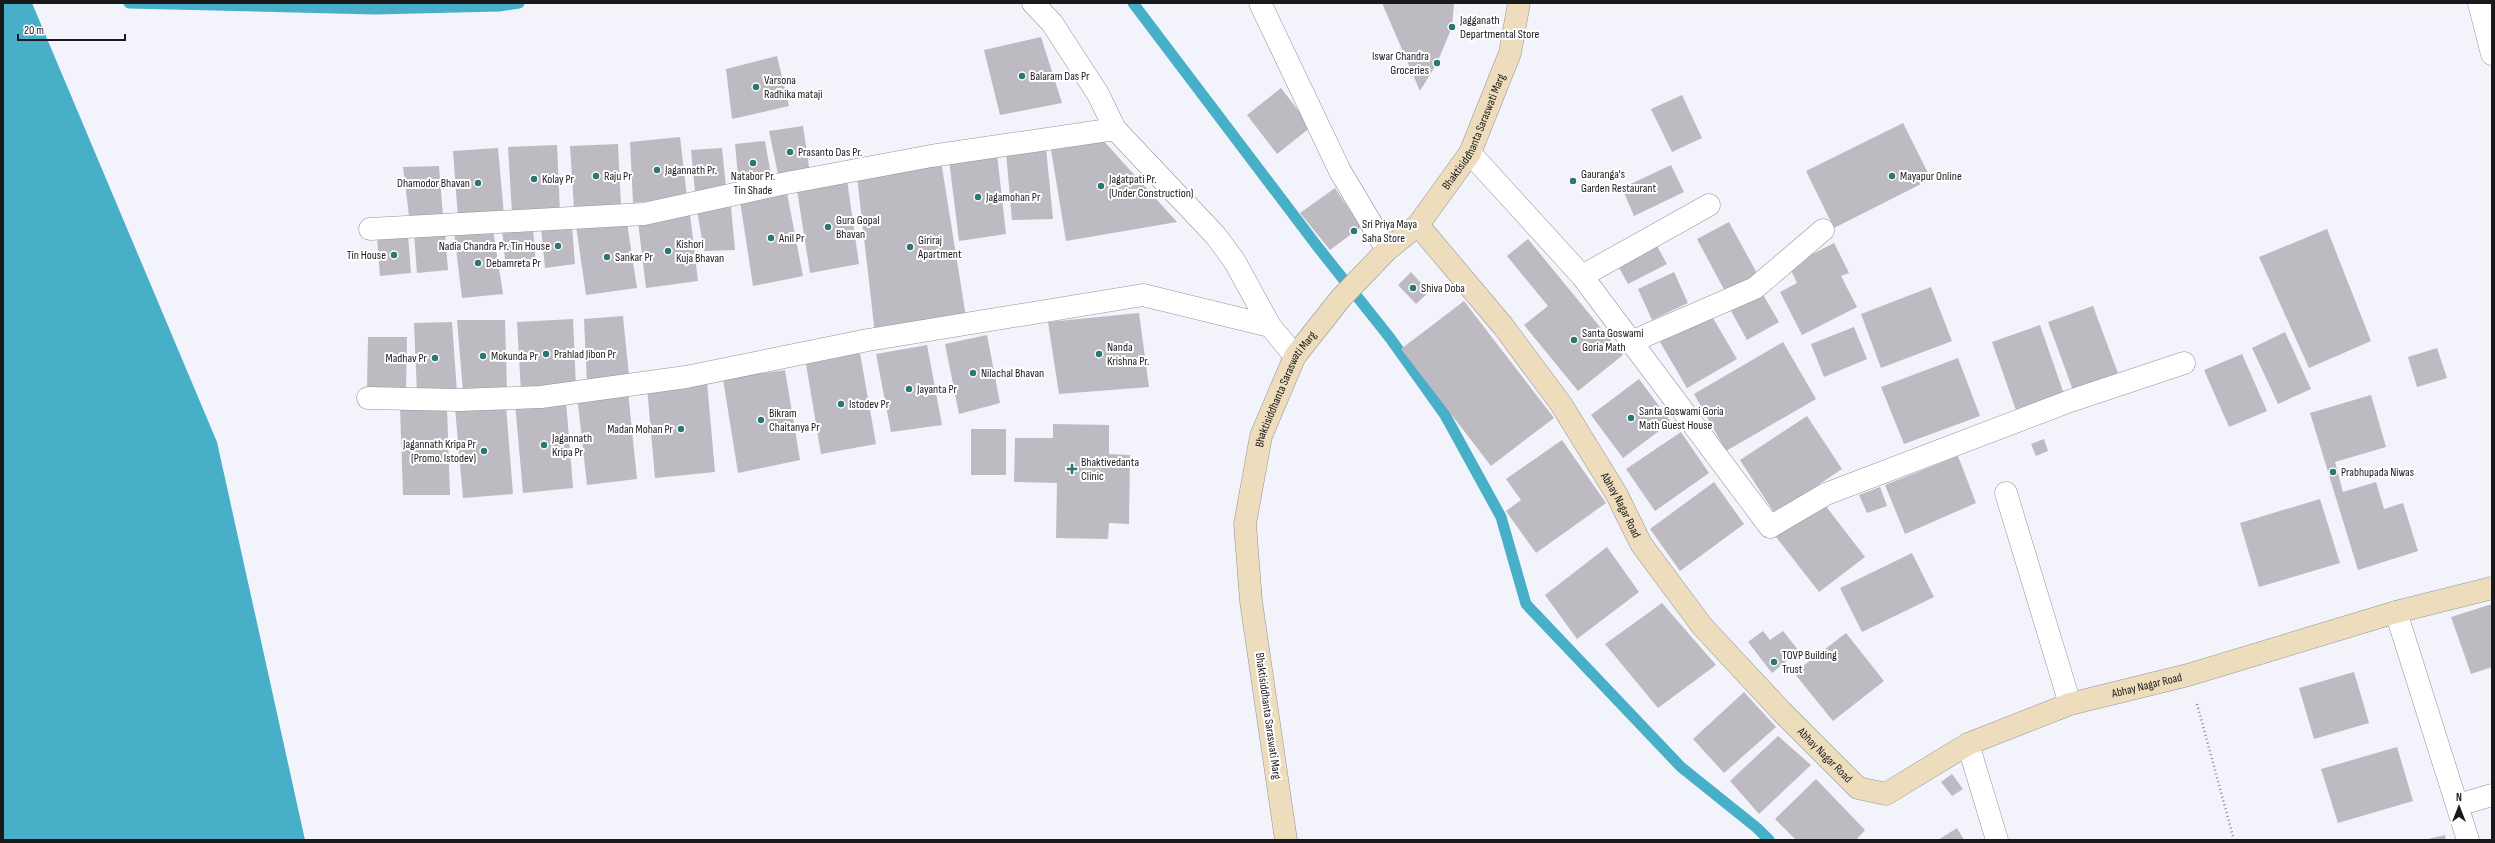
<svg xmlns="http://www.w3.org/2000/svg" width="2495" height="843" font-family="'Sofia Sans Condensed',sans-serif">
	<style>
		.water { fill: #48afc8 }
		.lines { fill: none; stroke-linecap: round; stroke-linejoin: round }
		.stream { stroke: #48afc8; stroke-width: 11 }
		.building { fill: #bebac1 }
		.street-casing { stroke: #92939a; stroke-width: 23 }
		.secondary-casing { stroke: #92939a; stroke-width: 23 }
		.path { stroke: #8b8b91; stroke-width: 2.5; stroke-dasharray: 1 3; stroke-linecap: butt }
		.street { stroke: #fff; stroke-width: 22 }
		.secondary { stroke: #edddbc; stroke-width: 22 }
		.poi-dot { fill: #2d7673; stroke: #fff; stroke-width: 1.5 }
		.labels { text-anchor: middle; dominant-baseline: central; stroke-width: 4; stroke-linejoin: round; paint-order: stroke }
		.poi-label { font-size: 12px; fill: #19191c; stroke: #fff; text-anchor: start }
		.street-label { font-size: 12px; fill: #19191c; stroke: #fff }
	</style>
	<rect width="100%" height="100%" fill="#f2f3fb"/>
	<!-- water -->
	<path class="water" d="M3 3H32L217 442 305 840H3Z"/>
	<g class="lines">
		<!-- stream -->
		<path class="stream" d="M129 3 375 9 499 6 519 3
			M1133 3 1317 246 1390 338 1445 415 1501 517 1526 604 1681 767 1757 828 1769 840"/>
	</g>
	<!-- building -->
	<path class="building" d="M1382 3H1454L1452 27 1437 63 1420 91Z
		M1041 37 1062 103 1000 115 984 50Z
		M777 56 789 106 732 119 726 69Z
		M1281 88 1311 127 1277 154 1247 115Z
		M1682 95 1702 138 1672 152 1651 109Z
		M1903 123 1931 179 1834 228 1806 171Z
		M803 126 810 173 779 179 769 131Z
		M680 137 687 197 633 203 630 142Z
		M1101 138 1177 222 1066 241 1051 150Z
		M765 141 772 181 739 187 735 144Z
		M618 144 621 206 574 209 570 146Z
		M557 145 560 212 512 214 508 147Z
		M498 148 504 215 458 218 453 151Z
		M722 148 726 187 695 192 691 150Z
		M1046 148 1053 219 1012 220 1006 152Z
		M997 154 1006 234 959 241 949 160Z
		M941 161 966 317 875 334 857 177Z
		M1671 165 1684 192 1634 216 1622 188Z
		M439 166 443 216H409L403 167Z
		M847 180 859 264 810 273 797 190Z
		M1335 188 1361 227 1330 250 1300 213Z
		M787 193 803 276 753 286 740 201Z
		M731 207 735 250 704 251 697 210Z
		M690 214 698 281 646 288 638 222Z
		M1729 222 1759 277 1727 295 1697 239Z
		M627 223 637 288 586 295 576 226Z
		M572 226 575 264 545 268 541 228Z
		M533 228 536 265 506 269 502 229Z
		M493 229 503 294 462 298 454 232Z
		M2327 229 2371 341 2309 368 2259 257Z
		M445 233 448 270 417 273 414 234Z
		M408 235 411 273 380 276 377 237Z
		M1528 239 1623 355 1578 391 1524 325 1548 306 1507 256Z
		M1834 243 1849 273 1841 276 1857 307 1802 335 1780 292 1797 283 1789 266Z
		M1657 246 1667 264 1628 284 1618 266Z
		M1411 272 1429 292 1416 304 1398 285Z
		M1674 272 1688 303 1652 320 1638 289Z
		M1931 287 1952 341 1881 368 1861 314Z
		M1762 293 1779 322 1747 340 1731 311Z
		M1464 301 1554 418 1491 466 1401 349Z
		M2093 306 2119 376 2074 393 2048 322Z
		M1139 313 1149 387 1059 394 1048 322Z
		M1710 313 1737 359 1687 388 1660 342Z
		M623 316 629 376 587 384 584 319Z
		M573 319 576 387 521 392 517 322Z
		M457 320H505L507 391 463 392Z
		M452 322 457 393 417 394 414 323Z
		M2040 325 2065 397 2017 413 1992 342Z
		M1854 327 1867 359 1824 377 1811 344Z
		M2285 332 2311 389 2278 404 2252 348Z
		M987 335 1000 403 959 414 945 344Z
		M368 337H407L406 391 367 389Z
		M1783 342 1816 399 1726 451 1694 394Z
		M927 345 942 425 891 432 876 354Z
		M2437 348 2447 378 2417 387 2408 357Z
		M860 353 876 444 821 454 806 364Z
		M2242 354 2267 411 2229 427 2204 370Z
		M1958 358 1980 416 1904 444 1881 387Z
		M785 370 800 460 738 473 723 379Z
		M1639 379 1671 422 1623 458 1591 415Z
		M707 382 715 472 655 478 647 387Z
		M628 392 637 479 587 485 577 395Z
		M2371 395 2386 447 2335 462 2343 492 2376 482 2384 509 2403 503 2418 551 2358 570 2310 413Z
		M566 401 573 488 523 493 515 403Z
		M506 406 513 494 463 498 455 408Z
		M400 407 447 409 450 495H403Z
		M1807 416 1842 469 1775 514 1740 460Z
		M1053 424 1109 425V454L1130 455 1129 524 1109 523 1108 539 1056 538 1057 483 1014 482 1015 438H1053Z
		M971 429H1006V475H971Z
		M1681 432 1709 473 1655 511 1626 469Z
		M2044 439 2048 451 2036 456 2031 444Z
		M1562 440 1606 503 1536 553 1506 511 1521 500 1506 479Z
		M1958 456 1976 503 1905 534 1885 485Z
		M1714 482 1744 524 1680 571 1650 529Z
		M1880 487 1887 506 1867 513 1859 495Z
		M2320 499 2340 563 2259 587 2240 523Z
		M1822 501 1865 557 1819 592 1776 537Z
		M1607 547 1639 592 1577 639 1545 595Z
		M1912 553 1934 597 1862 632 1840 588Z
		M1662 603 1716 665 1658 708 1605 644Z
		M2492 604V667L2471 674 2451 617Z
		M1763 631 1770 640 1783 631 1799 651 1772 673 1748 642Z
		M1846 633 1884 681 1833 721 1794 673Z
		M2354 672 2369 723 2314 739 2299 688Z
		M1744 692 1776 727 1724 773 1693 739Z
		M1778 736 1811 765 1759 814 1730 781Z
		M2397 747 2413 801 2338 823 2321 769Z
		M1952 774 1963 789 1952 796 1941 782Z
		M1816 779 1865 830 1856 840H1796L1775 819Z
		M1957 828 1964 840H1938Z
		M2445 835 2446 840H2428V839Z"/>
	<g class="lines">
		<!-- street casing -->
		<g class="street-casing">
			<path id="street" d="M1033 3 1052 23 1098 94 1115 129 1216 236 1235 262 1270 326 1295 356
				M1260 3 1340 171 1387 250
				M2479 3 2492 54
				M1470 153 1582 276 1770 527 1826 494 2070 401 2184 363
				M370 229 644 214 776 185 931 156 1115 129
				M1582 276 1709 205
				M1631 342 1755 288 1823 230
				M368 398 458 400 541 397 686 377 868 340 1143 295 1270 326
				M2006 493 2070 704
				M2396 612 2468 840
				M1968 744 1997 840
				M2458 805 2492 795"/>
		</g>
		<!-- secondary casing -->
		<g class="secondary-casing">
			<g id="secondary">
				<path id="s1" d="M1418 225 1503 326 1561 404 1617 495 1641 544 1702 626 1782 712 1858 788 1886 794 1968 744 2070 704 2188 675 2396 612 2492 588"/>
				<path id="s2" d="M1286 840 1251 601 1245 524 1261 436 1295 356 1341 298 1387 250 1418 225 1470 153 1510 53 1519 3"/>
			</g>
		</g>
		<!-- path -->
		<path class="path" d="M2197 704 2234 840"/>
		<!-- street -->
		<use href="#street" class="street"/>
		<!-- secondary -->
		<use href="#secondary" class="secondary"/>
	</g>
	<!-- markers -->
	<g class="poi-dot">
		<circle cx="1452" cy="27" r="4"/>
		<circle cx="1437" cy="63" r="4"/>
		<circle cx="1022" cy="76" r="4"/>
		<circle cx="756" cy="87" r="4"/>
		<circle cx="790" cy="152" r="4"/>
		<circle cx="753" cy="163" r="4"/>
		<circle cx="657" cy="170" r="4"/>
		<circle cx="596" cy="176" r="4"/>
		<circle cx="1892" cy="176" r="4"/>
		<circle cx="534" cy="179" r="4"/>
		<circle cx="1573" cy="181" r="4"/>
		<circle cx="478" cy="183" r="4"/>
		<circle cx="1101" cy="186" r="4"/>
		<circle cx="978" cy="197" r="4"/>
		<circle cx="828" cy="227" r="4"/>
		<circle cx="1354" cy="231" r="4"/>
		<circle cx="771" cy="238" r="4"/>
		<circle cx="558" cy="246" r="4"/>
		<circle cx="910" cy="247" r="4"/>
		<circle cx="668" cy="251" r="4"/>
		<circle cx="394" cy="255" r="4"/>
		<circle cx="607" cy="257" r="4"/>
		<circle cx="478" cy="263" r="4"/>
		<circle cx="1413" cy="288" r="4"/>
		<circle cx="1574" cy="340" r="4"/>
		<circle cx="546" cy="354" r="4"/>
		<circle cx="1099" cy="354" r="4"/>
		<circle cx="483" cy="356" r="4"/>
		<circle cx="435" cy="358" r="4"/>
		<circle cx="973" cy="373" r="4"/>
		<circle cx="909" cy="389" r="4"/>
		<circle cx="841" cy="404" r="4"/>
		<circle cx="1631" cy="418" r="4"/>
		<circle cx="761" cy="420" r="4"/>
		<circle cx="681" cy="429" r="4"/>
		<circle cx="544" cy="445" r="4"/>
		<circle cx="484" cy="451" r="4"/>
		<path d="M1070 463h4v4h4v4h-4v4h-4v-4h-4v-4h4z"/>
		<circle cx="2333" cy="472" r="4"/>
		<circle cx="1774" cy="662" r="4"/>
	</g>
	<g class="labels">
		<!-- poi labels -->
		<g class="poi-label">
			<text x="1460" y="20">Jagganath<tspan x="1460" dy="14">Departmental Store</tspan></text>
			<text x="1429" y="56" text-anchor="end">Iswar Chandra<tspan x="1429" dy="14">Groceries</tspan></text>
			<text x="1030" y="76">Balaram Das Pr</text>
			<text x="764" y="80">Varsona<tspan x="764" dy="14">Radhika mataji</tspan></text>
			<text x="798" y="152">Prasanto Das Pr.</text>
			<text x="665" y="170">Jagannath Pr.</text>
			<text x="1581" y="174">Gauranga's<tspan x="1581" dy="14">Garden Restaurant</tspan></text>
			<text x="604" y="176">Raju Pr</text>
			<text x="753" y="176" text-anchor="middle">Natabor Pr.<tspan x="753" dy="14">Tin Shade</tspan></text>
			<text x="1900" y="176">Mayapur Online</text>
			<text x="542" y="179">Kolay Pr</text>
			<text x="1109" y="179">Jagatpati Pr.<tspan x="1109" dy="14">(Under Construction)</tspan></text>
			<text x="470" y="183" text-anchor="end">Dhamodor Bhavan</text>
			<text x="986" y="197">Jagamohan Pr</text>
			<text x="836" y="220">Gura Gopal<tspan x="836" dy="14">Bhavan</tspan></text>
			<text x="1362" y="224">Sri Priya Maya<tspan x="1362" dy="14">Saha Store</tspan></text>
			<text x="779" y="238">Anil Pr</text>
			<text x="918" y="240">Giriraj<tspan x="918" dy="14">Apartment</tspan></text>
			<text x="676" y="244">Kishori<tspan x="676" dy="14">Kuja Bhavan</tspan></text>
			<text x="550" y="246" text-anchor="end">Nadia Chandra Pr. Tin House</text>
			<text x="386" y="255" text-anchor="end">Tin House</text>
			<text x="615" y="257">Sankar Pr</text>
			<text x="486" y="263">Debamreta Pr</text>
			<text x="1421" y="288">Shiva Doba</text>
			<text x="1582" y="333">Santa Goswami<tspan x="1582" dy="14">Goria Math</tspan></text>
			<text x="1107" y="347">Nanda<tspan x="1107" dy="14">Krishna Pr.</tspan></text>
			<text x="554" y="354">Prahlad Jibon Pr</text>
			<text x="491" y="356">Mokunda Pr</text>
			<text x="427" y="358" text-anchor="end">Madhav Pr</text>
			<text x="981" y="373">Nilachal Bhavan</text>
			<text x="917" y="389">Jayanta Pr</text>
			<text x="849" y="404">Istodev Pr</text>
			<text x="1639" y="411">Santa Goswami Goria<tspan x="1639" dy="14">Math Guest House</tspan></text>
			<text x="769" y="413">Bikram<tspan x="769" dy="14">Chaitanya Pr</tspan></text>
			<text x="673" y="429" text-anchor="end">Madan Mohan Pr</text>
			<text x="552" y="438">Jagannath<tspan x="552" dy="14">Kripa Pr</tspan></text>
			<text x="476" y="444" text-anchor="end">Jagannath Kripa Pr<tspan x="476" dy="14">(Promo. Istodev)</tspan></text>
			<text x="1081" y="462">Bhaktivedanta<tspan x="1081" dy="14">Clinic</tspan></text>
			<text x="2341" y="472">Prabhupada Niwas</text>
			<text x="1782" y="655">TOVP Building<tspan x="1782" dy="14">Trust</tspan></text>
		</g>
		<!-- street labels -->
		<g class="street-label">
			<text stroke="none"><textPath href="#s2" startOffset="785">Bhaktisiddhanta Saraswati Marg</textPath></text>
			<text stroke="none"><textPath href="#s2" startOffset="461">Bhaktisiddhanta Saraswati Marg</textPath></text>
			<text stroke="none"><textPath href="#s1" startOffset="347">Abhay Nagar Road</textPath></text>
			<text stroke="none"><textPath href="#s1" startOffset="1031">Abhay Nagar Road</textPath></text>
			<text transform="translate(1268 716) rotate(82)">Bhaktisiddhanta Saraswati Marg</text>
			<text stroke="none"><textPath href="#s1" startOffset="671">Abhay Nagar Road</textPath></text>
		</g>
	</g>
	<!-- border -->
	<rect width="2495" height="843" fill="none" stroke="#19191c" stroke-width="8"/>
	<!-- north arrow -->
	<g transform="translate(2459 807)" stroke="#ffffff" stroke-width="3" paint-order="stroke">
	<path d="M0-3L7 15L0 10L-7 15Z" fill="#19191c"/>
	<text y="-6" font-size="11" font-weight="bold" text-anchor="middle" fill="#19191c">N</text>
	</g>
	<!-- scale -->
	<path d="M18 34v6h107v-6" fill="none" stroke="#19191c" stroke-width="2"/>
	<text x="24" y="34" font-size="12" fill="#19191c" stroke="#ffffff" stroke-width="3" paint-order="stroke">20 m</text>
</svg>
